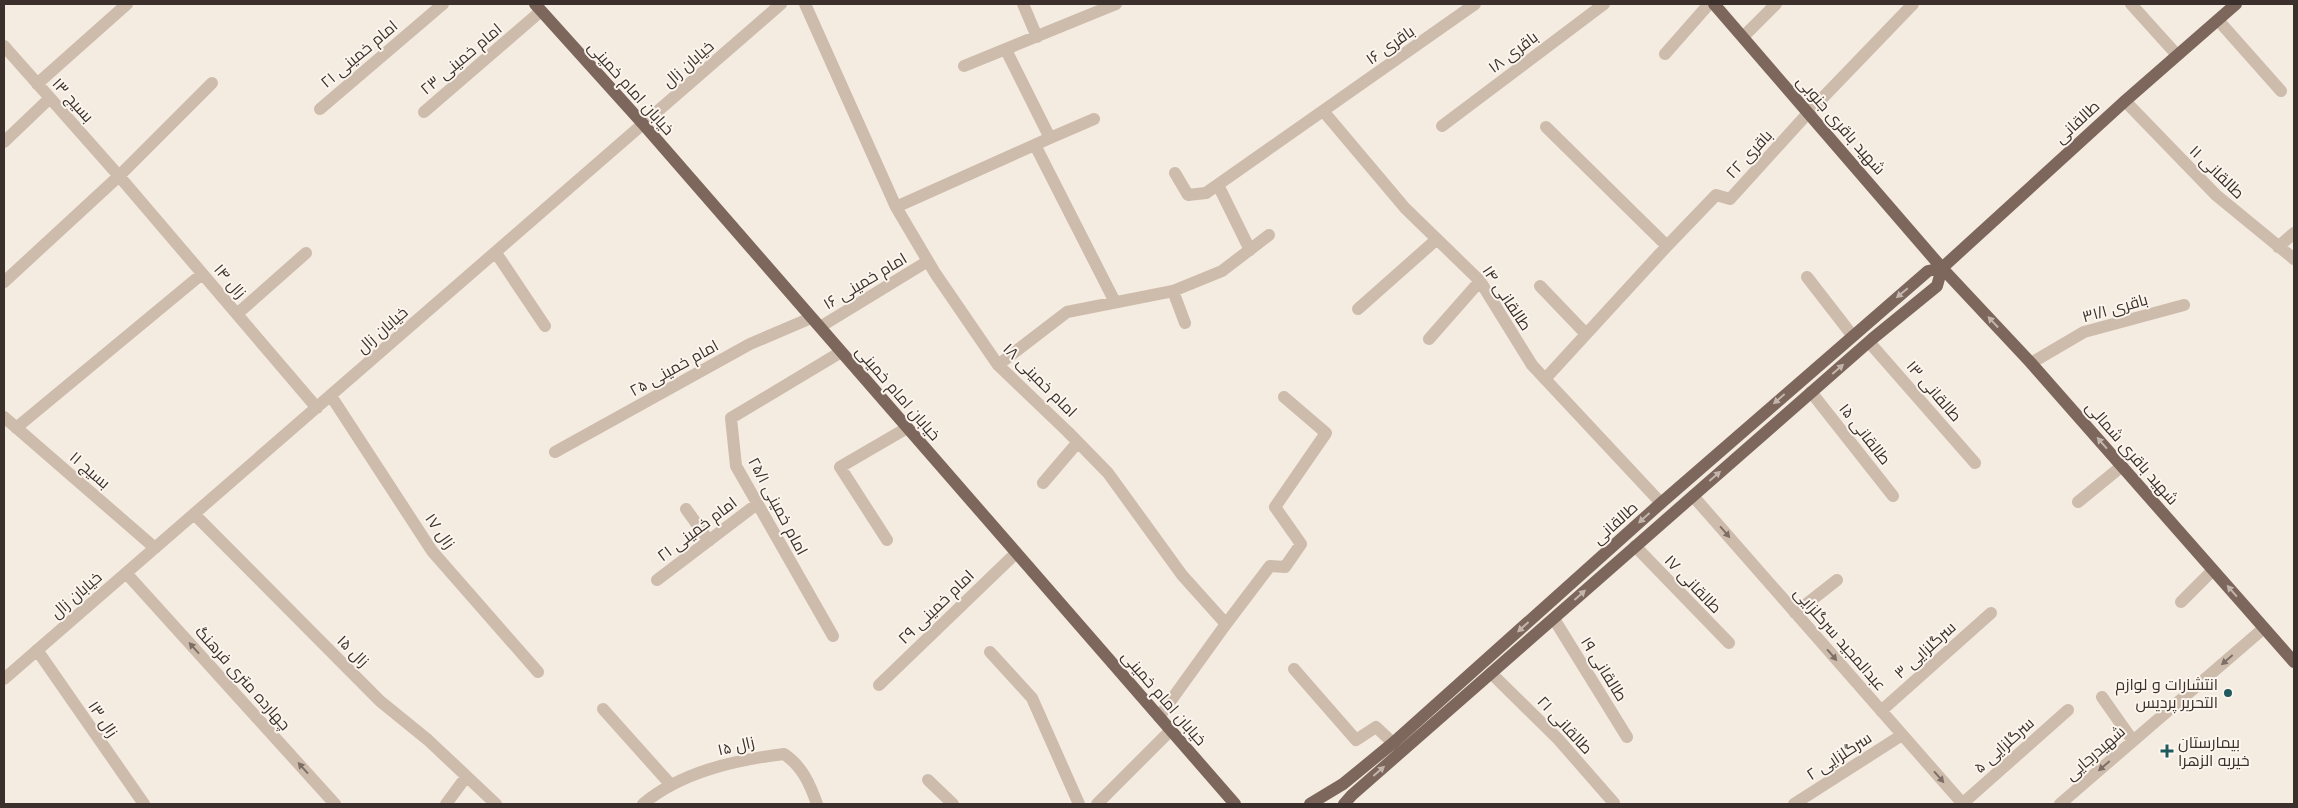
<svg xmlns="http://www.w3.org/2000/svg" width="2298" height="808" font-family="Arial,Cairo,sans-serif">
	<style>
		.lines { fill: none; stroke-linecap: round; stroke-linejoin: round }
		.minor { stroke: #cdbbac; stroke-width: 12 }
		.major { stroke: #7d675c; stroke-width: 12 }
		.oneway { fill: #c2b5ac }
		.oneway2 { fill: #7d6f65 }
		.poi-dot { fill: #1f5a5e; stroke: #fbf5ee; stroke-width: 2 }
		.labels { text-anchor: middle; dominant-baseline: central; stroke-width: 4; stroke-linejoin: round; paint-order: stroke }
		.street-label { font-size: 16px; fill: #3b302b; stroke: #fbf5ee }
		.poi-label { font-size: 16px; fill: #3b302b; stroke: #fbf5ee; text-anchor: end }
	</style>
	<rect width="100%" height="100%" fill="#f4ebe1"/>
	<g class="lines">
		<!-- minor -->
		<path class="minor" d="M805 4 896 207 935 273 998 365 1068 432 1108 473 1182 575 1226 624 1159 717
			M1023 4 1037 37
			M2131 4 2177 55
			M2218 20 2281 91
			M1743 37 1776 4
			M4 46 119 176 317 408
			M1665 54 1709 4
			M964 66 1116 4
			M37 84 127 4
			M2125 101 2216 195 2294 259
			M320 109 443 4
			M424 112 541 11
			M1324 112 1405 208 1480 281 1532 365 1661 503
			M1442 126 1604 4
			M1546 127 1667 246
			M1050 138 1094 119
			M4 142 50 98
			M1035 145 1115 302
			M1175 173 1188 195 1206 193 1475 4
			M1218 185 1250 250
			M896 207 1050 138 1006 50
			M2278 247 2294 233
			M496 253 545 326
			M1807 277 1852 335
			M4 282 119 176 212 83
			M1540 286 1586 334
			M1173 291 1185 323
			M1358 309 1437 239
			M237 314 306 253
			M820 327 928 261
			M1429 339 1480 281
			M1869 342 1975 463
			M2031 363 2084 332 2184 305
			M998 365 1067 312 1173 291 1222 271 1269 235
			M1545 379 1667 246 1716 195 1730 199 1809 112 1913 4
			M1811 392 1893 496
			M331 396 432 551 538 672
			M4 417 155 548
			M16 428 202 274
			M555 452 750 344 811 318
			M1043 483 1078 442
			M1693 496 1963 804
			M2078 502 2122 466
			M686 509 709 541
			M194 514 380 701 428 740 496 804
			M887 540 840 467 907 428
			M1635 546 1729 643
			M126 573 335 804
			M657 580 757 504
			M2181 602 2213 570
			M1795 613 1837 580
			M1554 619 1627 737
			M1226 624 1270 566 1285 567 1301 544 1275 507 1326 433 1284 397
			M833 636 736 466 731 418 841 352
			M37 650 144 804
			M990 652 1032 698 1079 804
			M1294 669 1356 740 1376 727 1393 743
			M1491 673 1558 739 1614 803
			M4 679 781 4
			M879 685 1016 553
			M2102 697 2133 741
			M603 709 671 785
			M1881 711 1991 613
			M928 780 953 804
			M446 804 466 777
			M643 804C681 772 735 760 784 754 802 766 810 784 817 804
			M1097 804 1171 730
			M1794 804 1902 735
			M1962 804 2068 710
			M2060 804 2264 628"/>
		<!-- major -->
		<path class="major" d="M535 4 644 125 1235 804
			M1714 4 1942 268 2031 363 2294 662
			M1310 804 1343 784 1393 743 1661 503 1928 271 1942 268
			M1344 804 1352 795 1872 339 1937 286 1942 268 2125 101 2236 4"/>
	</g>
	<!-- one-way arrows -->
	<defs><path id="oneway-solid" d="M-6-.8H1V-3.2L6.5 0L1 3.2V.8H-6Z" transform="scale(1.25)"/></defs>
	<g class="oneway">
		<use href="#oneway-solid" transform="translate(1902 293) rotate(140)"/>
		<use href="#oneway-solid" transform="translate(1993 322) rotate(-133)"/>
		<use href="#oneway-solid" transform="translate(1838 369) rotate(-41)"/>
		<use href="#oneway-solid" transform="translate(1779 399) rotate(139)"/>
		<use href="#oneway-solid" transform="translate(2102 443) rotate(-131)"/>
		<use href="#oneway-solid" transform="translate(1715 476) rotate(-41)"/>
		<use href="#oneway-solid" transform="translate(1644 518) rotate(138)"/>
		<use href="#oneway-solid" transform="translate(2232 591) rotate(-131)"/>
		<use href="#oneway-solid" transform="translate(1580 595) rotate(-42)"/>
		<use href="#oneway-solid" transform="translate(1523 627) rotate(138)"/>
		<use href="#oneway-solid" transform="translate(1379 771) rotate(-41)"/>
	</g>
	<g class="oneway2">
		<use href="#oneway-solid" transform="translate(1725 532) rotate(49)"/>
		<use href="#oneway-solid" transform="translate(194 648) rotate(-132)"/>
		<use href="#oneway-solid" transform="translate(1832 655) rotate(49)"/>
		<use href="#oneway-solid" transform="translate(2227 660) rotate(139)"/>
		<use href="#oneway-solid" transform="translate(2104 766) rotate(139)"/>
		<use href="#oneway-solid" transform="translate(303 768) rotate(-132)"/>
		<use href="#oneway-solid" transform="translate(1939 777) rotate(49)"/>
	</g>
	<!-- markers -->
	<g class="poi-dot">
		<circle cx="2228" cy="693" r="5"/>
		<path d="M2164.5 743.5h5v5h5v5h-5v5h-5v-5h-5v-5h5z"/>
	</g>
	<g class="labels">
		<!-- street labels -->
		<g class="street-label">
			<text transform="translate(1390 45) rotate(-35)">باقری ۱۶</text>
			<text transform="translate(1513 52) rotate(-37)">باقری ۱۸</text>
			<text transform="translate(359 54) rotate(-40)">امام خمینی ۲۱</text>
			<text transform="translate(461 59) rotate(-40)">امام خمینی ۲۳</text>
			<text transform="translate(688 64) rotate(-41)">خیابان زال</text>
			<text transform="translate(631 88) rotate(48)">خیابان امام خمینی</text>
			<text transform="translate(73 100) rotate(48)">بسیج ۱۳</text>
			<text transform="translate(2077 122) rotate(-43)">طالقانی</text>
			<text transform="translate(1841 125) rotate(49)">شهید باقری جنوبی</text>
			<text transform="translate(1749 154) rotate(-47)">باقری ۲۲</text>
			<text transform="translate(2217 172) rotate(44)">طالقانی ۱۱</text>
			<text transform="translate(230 281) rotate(49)">زال ۱۴</text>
			<text transform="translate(865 281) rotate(-31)">امام خمینی ۱۶</text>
			<text transform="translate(1507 298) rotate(56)">طالقانی ۱۴</text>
			<text transform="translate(2115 308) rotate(-16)">باقری ۳۱/۱</text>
			<text transform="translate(382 330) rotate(-41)">خیابان زال</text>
			<text transform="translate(674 368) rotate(-29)">امام خمینی ۲۵</text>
			<text transform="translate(1040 380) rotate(45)">امام خمینی ۱۸</text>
			<text transform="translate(1934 391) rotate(49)">طالقانی ۱۳</text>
			<text transform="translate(898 393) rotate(49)">خیابان امام خمینی</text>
			<text transform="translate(1865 434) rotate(52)">طالقانی ۱۵</text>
			<text transform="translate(2132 453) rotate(49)">شهید باقری شمالی</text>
			<text transform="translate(90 470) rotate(41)">بسیج ۱۱</text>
			<text transform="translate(778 506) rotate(62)">امام خمینی ۲۵/۱</text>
			<text transform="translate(1615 523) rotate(-42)">طالقانی</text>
			<text transform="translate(697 529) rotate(-37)">امام خمینی ۲۱</text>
			<text transform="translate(440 531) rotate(55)">زال ۱۷</text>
			<text transform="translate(1693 584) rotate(46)">طالقانی ۱۷</text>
			<text transform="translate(76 595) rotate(-41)">خیابان زال</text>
			<text transform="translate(936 607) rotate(-44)">امام خمینی ۲۹</text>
			<text transform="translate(1840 639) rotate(49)">عبدالمجید سرگلزایی</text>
			<text transform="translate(1925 650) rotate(-42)">سرگلزایی ۳</text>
			<text transform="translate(353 651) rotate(45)">زال ۱۵</text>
			<text transform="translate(1604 669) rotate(58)">طالقانی ۱۹</text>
			<text transform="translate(243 678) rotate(48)">چهارده متری فرهنگ</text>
			<text transform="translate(1164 698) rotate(49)">خیابان امام خمینی</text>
			<text transform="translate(103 719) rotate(56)">زال ۱۳</text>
			<text transform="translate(1565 725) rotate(47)">طالقانی ۲۱</text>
			<text transform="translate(2004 745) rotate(-42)">سرگلزایی ۵</text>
			<text transform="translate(736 746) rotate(-13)">زال ۱۵</text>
			<text transform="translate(2095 753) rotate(-41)">شهیدرجایی</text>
			<text transform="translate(1839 756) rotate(-33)">سرگلزایی ۲</text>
		</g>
		<!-- poi labels -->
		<g class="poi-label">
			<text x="2218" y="684">انتشارات و لوازم<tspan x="2218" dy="18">التحریر پردیس</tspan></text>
			<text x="2178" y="742" text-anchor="start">بیمارستان<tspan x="2178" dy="18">خیریه الزهرا</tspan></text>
		</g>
	</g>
	<!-- border -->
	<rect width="2298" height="808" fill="none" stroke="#3b302b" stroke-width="10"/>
</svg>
